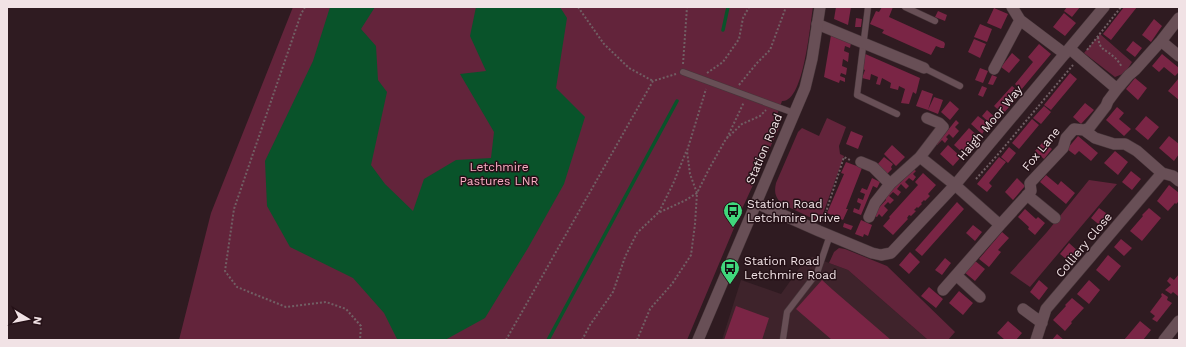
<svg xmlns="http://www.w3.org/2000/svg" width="1186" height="347" font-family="'Work Sans',sans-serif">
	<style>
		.built { fill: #3e232b }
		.green { fill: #63243b }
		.water { fill: #09532a }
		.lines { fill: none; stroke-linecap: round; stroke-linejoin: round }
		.stream { stroke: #09532a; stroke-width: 3.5 }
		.building { fill: #7a2545 }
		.service-casing { stroke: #47363a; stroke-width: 7 }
		.minor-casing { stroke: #47363a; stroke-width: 12 }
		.tertiary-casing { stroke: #47363a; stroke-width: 12 }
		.path { stroke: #715f64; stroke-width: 2; stroke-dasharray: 2 2; stroke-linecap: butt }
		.service { stroke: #684f56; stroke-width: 6 }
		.minor { stroke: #684f56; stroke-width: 11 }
		.tertiary { stroke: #684f56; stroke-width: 11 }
		.labels { text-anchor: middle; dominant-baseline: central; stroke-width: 3; stroke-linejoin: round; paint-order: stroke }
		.street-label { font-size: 12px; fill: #f1e2e5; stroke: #251117 }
		.park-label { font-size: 12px; fill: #f9aec3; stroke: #251117 }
		.poi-label { font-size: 12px; fill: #f1e2e5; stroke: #251117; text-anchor: start }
	</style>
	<rect width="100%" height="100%" fill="#2f1b21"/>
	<!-- built -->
	<path class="built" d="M813 257 848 270 928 340H722L741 280 781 294 806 259Z"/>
	<!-- green -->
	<path class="green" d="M293 7H813C810 24 804 103 782 101L776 118 780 126 742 209 687 340H179L211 213Z
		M1100 34 1132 62 1125 73 1115 77 1084 53Z
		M827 118 846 127 839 146 840 154 844 156 820 222 782 204C775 197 774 192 776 183L798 132 802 128 819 136Z
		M1089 180 1117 184 1030 287 1010 273 1047 232Z
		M839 248 845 249 887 266 955 332 948 340H928L848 270 829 263 834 252Z"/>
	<!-- water -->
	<path class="water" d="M330 7H375L361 29 376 46 378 80 387 92 371 165 385 184 413 211 424 179 456 160 491 158 494 132 460 74 486 71 470 36 476 7H560L567 18 556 88 585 117 564 184 528 248 485 318 445 340 397 339 384 313 353 278 290 247 267 206 265 161 313 61Z"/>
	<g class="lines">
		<!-- stream -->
		<path class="stream" d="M723 30 728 7
			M548 340 677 101"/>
	</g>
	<!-- building -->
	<path class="building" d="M836 7H851L848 25 834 19Z
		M882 7H893L889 17 944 42 945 44 944 48H941L936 46 931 55 882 33 884 30 870 24 876 11 879 12Z
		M1067 7H1080L1072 17 1064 11Z
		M1124 7H1137L1111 40 1103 34Z
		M994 8 1008 14 1001 29 987 23Z
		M938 11 947 15 945 21 935 17Z
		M1064 13 1076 23 1065 36 1053 27Z
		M856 18 862 19 861 27H855Z
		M1154 19 1162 26 1151 42 1142 35Z
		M980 24 992 29 987 42 974 37Z
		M831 35 851 43 850 48 845 46 844 51 849 53 848 62 843 59 842 66 847 68 846 75 841 73 840 76 845 78V82L840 80 839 83 824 77Z
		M974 39 986 44 980 58 968 52Z
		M1133 41 1142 48 1135 57 1126 50Z
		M1039 44 1051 54 1021 90 1015 84 1033 62 1028 57Z
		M863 53 920 78 916 94 913 92 909 104 901 103 905 89 899 86 898 90 890 88 891 83 882 78 880 85 876 84 878 77 871 74 870 80 862 78 865 70 862 69Z
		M1012 53 1020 60 1009 73 1001 67Z
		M1162 54 1179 68V72L1175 76 1164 67 1159 72 1152 66Z
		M980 68 988 71 983 83 975 80Z
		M1070 73 1077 79 1051 110 1044 105Z
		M992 75 997 77 993 85 988 84Z
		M1135 78 1147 88 1138 100 1126 89Z
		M1179 78V100L1168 91Z
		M982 86 987 88 983 97 978 95Z
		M1012 86 1021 93 1003 114 994 106Z
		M922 90 933 94 928 110 916 106Z
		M934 97 943 100 938 114 928 110Z
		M950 101 959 109 950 120 941 112Z
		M1085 103 1094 110 1081 124 1073 117Z
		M1044 106 1051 112 1041 124 1033 118Z
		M1117 107 1124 113 1119 119 1131 129 1124 136 1106 120Z
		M987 110 998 120 993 126 982 116Z
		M978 116 991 126 986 132 984 131 982 134 971 124Z
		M1146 116 1159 127 1148 140 1135 129Z
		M1032 119 1039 125 1019 149 1012 143Z
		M956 120 959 123 955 127 959 131 953 138 949 134 946 137 948 139 945 143 942 140 937 145 934 143 944 135Z
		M969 128 981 139 976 144 975 143 972 146 970 149 971 150 966 156 954 145Z
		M851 131 863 136 858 149 846 144Z
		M1078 136 1098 153 1091 161 1079 151 1075 155 1067 149Z
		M1169 136 1179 144V154L1174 161 1159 148Z
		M1043 142 1052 149 1044 159 1035 151Z
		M892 145 905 157 896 166 884 154Z
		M948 145 961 157 953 166 940 154Z
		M1009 147 1016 153 1008 163 1001 157Z
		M1115 151 1128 162 1118 175 1104 163Z
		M884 157 893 164 891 167 892 169 887 174 877 165Z
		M999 157 1006 162 989 183 992 186 987 192 977 184Z
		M846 162 862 168 846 209H848L843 220 827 213 844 174 841 173Z
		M913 169 916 171 913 174 916 177 913 181 909 178 905 182 909 186 906 189 901 184 897 189 901 192 898 196 893 192 889 196 894 200 890 204 888 202 884 206 888 210 882 217 879 214 877 217 874 216 876 211 886 200 884 197 898 182 900 183Z
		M1131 171 1141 179 1132 190 1122 182Z
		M923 173 936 185 928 194 930 196 925 201 924 200 921 203 922 204 918 208 917 207 914 210 916 211 911 216 909 215 907 218 908 219 893 235 883 226 890 218 889 217 918 185 915 182Z
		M1046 175 1058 185 1061 181 1075 193 1066 204 1040 182Z
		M872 178 880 182 877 188 873 186 861 215 853 212 854 208 859 210 861 204 857 202 858 198 863 200 865 194 860 192 862 188 867 190Z
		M1017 178 1025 186 1013 200 1005 192Z
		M1169 185 1179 193V201L1176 204 1175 203 1168 211 1157 201Z
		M957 202 964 209 922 256 915 250Z
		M1099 208 1110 216 1102 227 1091 218Z
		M1149 208 1161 218 1142 241 1130 231 1143 216 1142 215Z
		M1025 209 1036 219 1038 217 1045 223 1035 235 1028 229 1029 227 1018 217Z
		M861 220 872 225 868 236 864 234 863 237 855 234Z
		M844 223 853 226 851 230 843 227Z
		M973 225 982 232 975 241 966 233Z
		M1002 232 1009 238 998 250 1001 252 989 267 979 259Z
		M1121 239 1132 248 1124 256 1114 247Z
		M1069 243 1079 252 1070 262 1060 254Z
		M910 252 920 262 909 274 899 265Z
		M1108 255 1121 266 1109 281 1096 270Z
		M945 258 951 263 942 275 935 270Z
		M974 260 985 269 975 281 964 272Z
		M1179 274V294L1178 296 1173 292 1171 294 1165 290 1171 285 1167 281 1170 277 1174 280Z
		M822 280 833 290 891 340H832L796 309Z
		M1039 280 1048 288 1039 300 1030 292Z
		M1089 280 1100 290 1089 304 1077 294Z
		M929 287 943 299 936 308 921 296Z
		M959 291 973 303 963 315 949 303Z
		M1162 293 1168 297 1167 300 1172 303 1157 322 1152 319 1155 316 1150 312 1162 296 1161 295Z
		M1072 298 1084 308 1071 322 1072 323 1065 331 1053 320 1066 306 1065 305Z
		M736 306 769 318 762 340H724Z
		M1008 321 1022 333 1016 340H1005L997 333Z
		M1140 321 1151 330 1143 340H1124Z
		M1057 334 1064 340H1052Z"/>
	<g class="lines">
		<!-- service casing -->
		<g class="service-casing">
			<path id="service" d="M868 7 857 95 897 114
				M905 7 935 21
				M924 68 960 86
				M683 72 794 113
				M783 339 787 312 817 273 830 235"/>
		</g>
		<!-- minor casing -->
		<g class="minor-casing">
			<path id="minor" d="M1012 7 1020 20 1065 54
				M817 24 924 68
				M1161 41 1179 56
				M1070 49 1117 89 1129 75 1135 70 1161 41 1179 18
				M994 69 1020 20
				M1084 130 1095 138 1114 144H1125L1137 151 1162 173 1173 176 1179 181
				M920 157 955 185 1000 225 1031 191 1030 183 1063 148 1066 138 1074 129 1084 130 1089 128 1106 106 1108 101 1117 89
				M861 162 873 167 890 184
				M1027 195 1055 218
				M756 203 819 231 872 253 881 255 891 253 955 185 1104 7
				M869 217 875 203 890 184 920 157 943 127 939 123 927 118
				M956 275 980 297
				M943 290 1000 225
				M1023 309 1042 323
				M1036 340 1046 309 1162 173
				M1164 340 1179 321"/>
		</g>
		<!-- tertiary casing -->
		<g class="tertiary-casing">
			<path id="tertiary" d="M698 340 805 88 812 59 820 7"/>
		</g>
		<!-- path -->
		<path class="path" d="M305 7 301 14 234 209 225 271 237 287 286 307 326 302 346 309 361 326 360 340
			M578 7 604 44 629 68 653 81
			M1098 37C1100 51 1104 48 1114 57 1117 59 1120 64 1122 67
			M1087 50 1121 7
			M683 64 687 7
			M707 73 723 62 739 39 743 18 749 7
			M739 85 757 63 770 50 786 7
			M727 138 744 102
			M976 179 1000 152 1073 65
			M659 212 673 184 686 152
			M823 221 844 157 850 160
			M506 340 653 81 676 74
			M582 340 590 325 613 292 625 257 637 233 658 213 686 200 697 193 709 169 726 139 742 124 760 116 766 110
			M637 340 650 309 672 284 691 255 695 224 697 193 690 174 687 151 706 89"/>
		<!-- service -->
		<use href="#service" class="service"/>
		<!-- minor -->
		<use href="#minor" class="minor"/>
		<!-- tertiary -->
		<use href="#tertiary" class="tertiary"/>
	</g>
	<!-- icons -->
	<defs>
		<g id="bus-pin" transform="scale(1)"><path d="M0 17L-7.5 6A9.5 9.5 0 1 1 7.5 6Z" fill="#40d77c" stroke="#251117"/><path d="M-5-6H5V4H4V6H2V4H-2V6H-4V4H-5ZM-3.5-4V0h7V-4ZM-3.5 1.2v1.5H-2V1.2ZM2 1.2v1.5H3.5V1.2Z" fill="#111"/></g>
	</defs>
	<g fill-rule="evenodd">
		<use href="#bus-pin" x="733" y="211"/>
		<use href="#bus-pin" x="730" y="268"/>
	</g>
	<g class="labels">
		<!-- street labels -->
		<g class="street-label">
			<text transform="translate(990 123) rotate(-50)">Haigh Moor Way</text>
			<text transform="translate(764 149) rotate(-67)">Station Road</text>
			<text transform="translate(1041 149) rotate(-51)">Fox Lane</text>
			<text transform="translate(1084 245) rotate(-50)">Colliery Close</text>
		</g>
		<!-- park labels -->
		<g class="park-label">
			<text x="499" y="167">Letchmire<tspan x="499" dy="14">Pastures LNR</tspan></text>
		</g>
		<!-- poi labels -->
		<g class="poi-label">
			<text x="747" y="204">Station Road<tspan x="747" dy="14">Letchmire Drive</tspan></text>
			<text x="744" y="261">Station Road<tspan x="744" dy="14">Letchmire Road</tspan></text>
		</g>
	</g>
	<!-- border -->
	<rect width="1186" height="347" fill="none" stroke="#f1e2e5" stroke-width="16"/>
	<!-- north arrow -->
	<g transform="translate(28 319) rotate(100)" stroke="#251117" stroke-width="3" paint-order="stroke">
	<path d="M0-3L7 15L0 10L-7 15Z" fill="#f1e2e5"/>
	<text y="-6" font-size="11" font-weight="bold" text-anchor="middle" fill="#f1e2e5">N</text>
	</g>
</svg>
